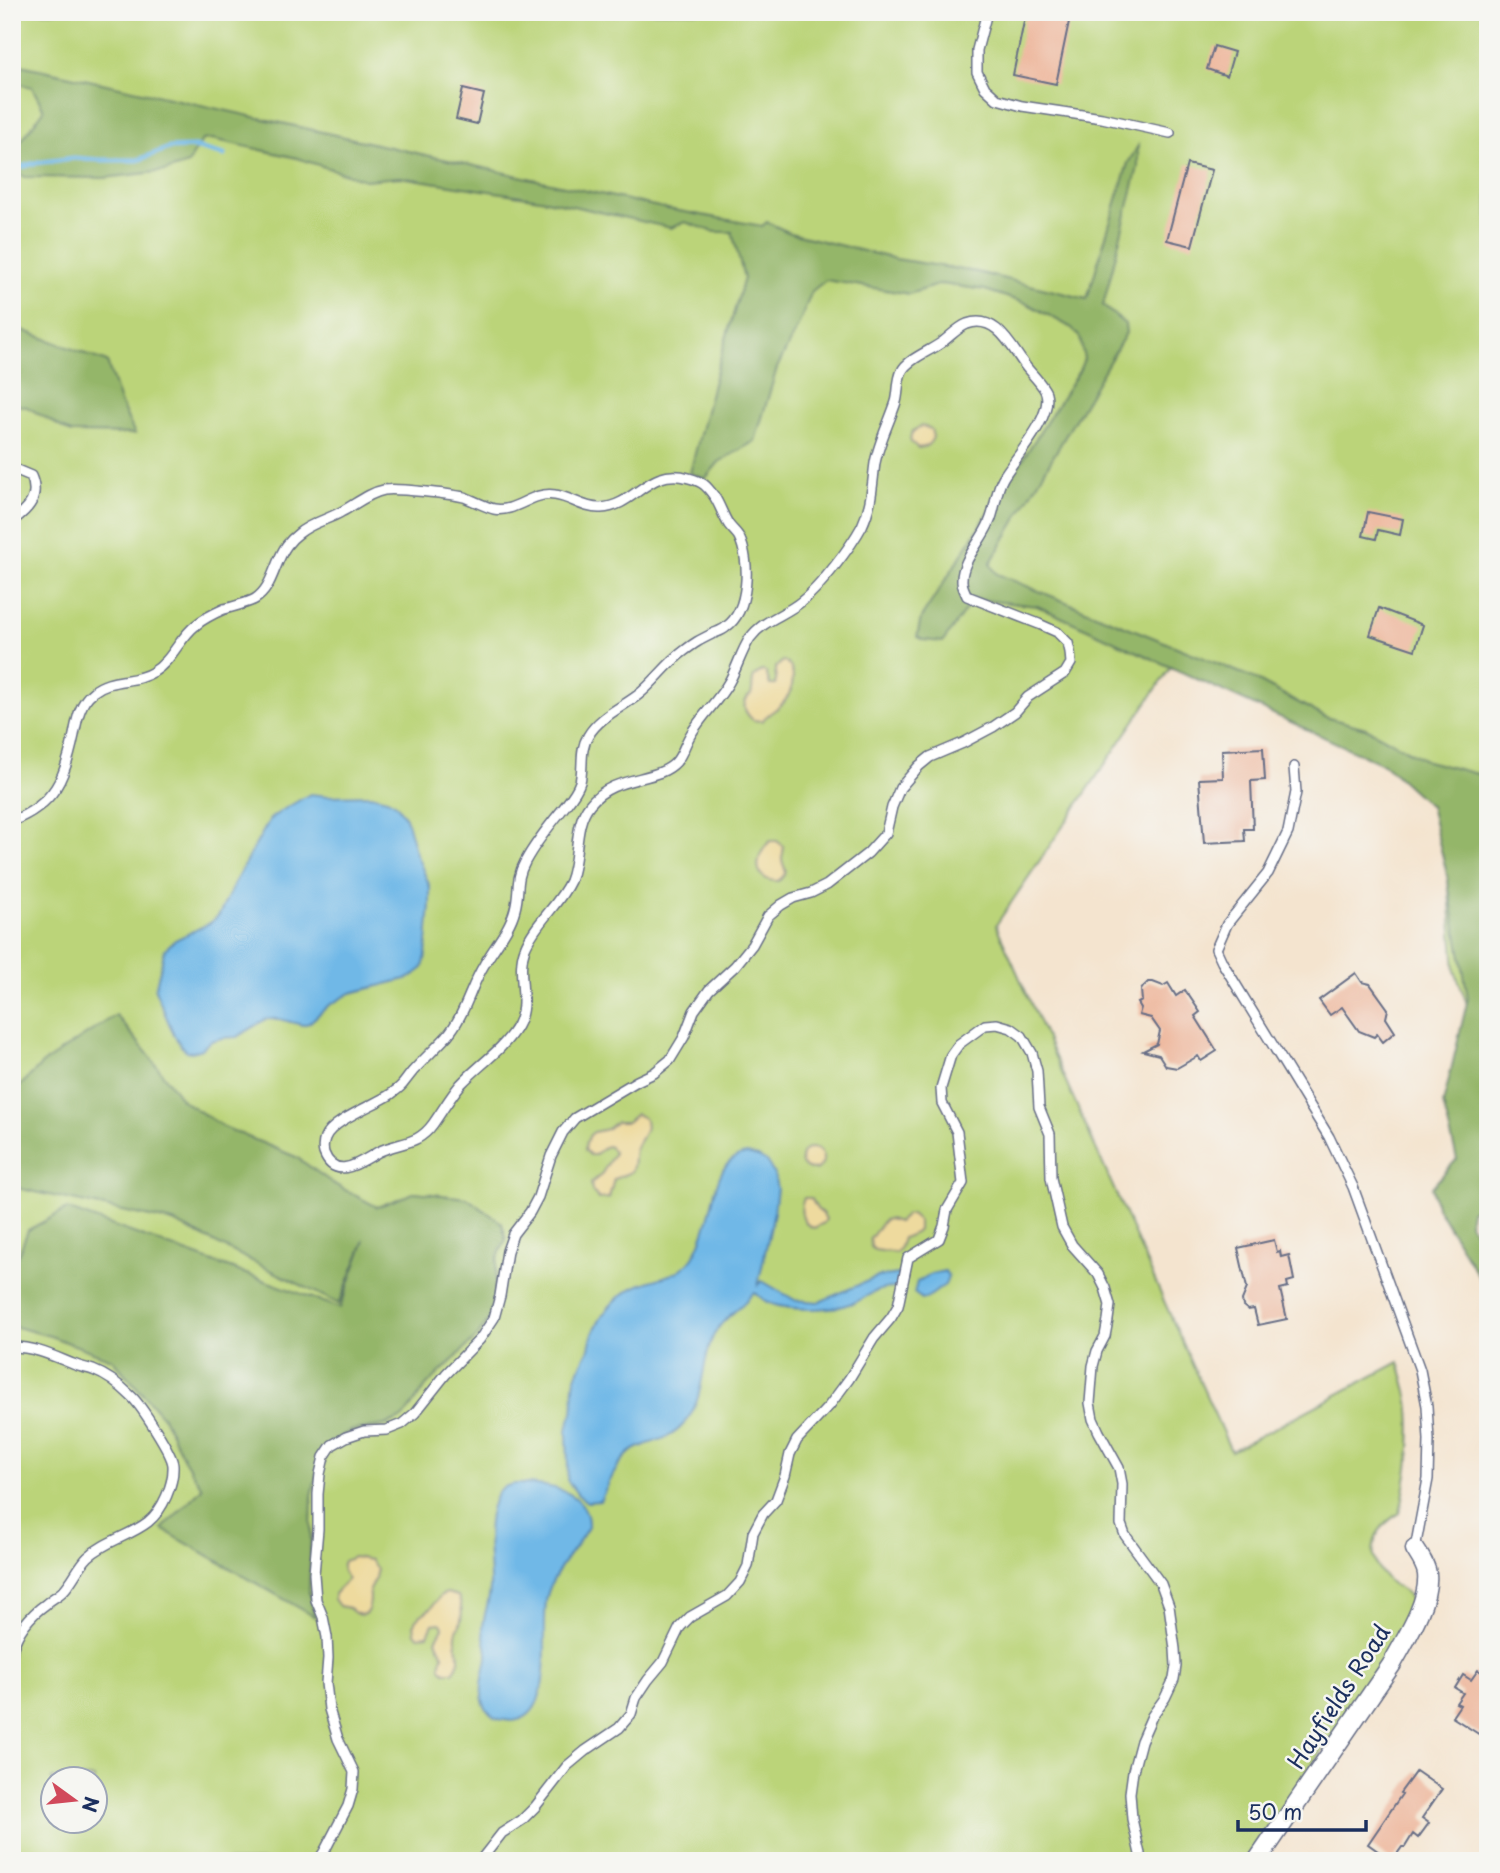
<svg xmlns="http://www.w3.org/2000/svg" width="1500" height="1873" font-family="'Playpen Sans',sans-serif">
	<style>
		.green { fill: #bbd479; stroke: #6b826c; stroke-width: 2; fill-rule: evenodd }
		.forest { fill: #94b669; stroke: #587264; stroke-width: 2 }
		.sand { fill: #eeda9e; stroke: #84847e; stroke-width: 2 }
		.water { fill: #6fb8e7; stroke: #4574a2; stroke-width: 2 }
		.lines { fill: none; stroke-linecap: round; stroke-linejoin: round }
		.stream { stroke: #6fb8e7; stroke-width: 5 }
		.building { fill: #edb498 }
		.service-casing { stroke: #676e86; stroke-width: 12 }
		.minor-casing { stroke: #676e86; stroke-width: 21 }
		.service { stroke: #fff; stroke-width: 9 }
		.minor { stroke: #fff; stroke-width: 18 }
		.labels { text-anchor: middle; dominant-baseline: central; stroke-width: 5; stroke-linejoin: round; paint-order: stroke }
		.street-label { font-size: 23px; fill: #1b2f5e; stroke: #f6f6f2 }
	</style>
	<rect width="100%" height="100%" fill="#f6f6f2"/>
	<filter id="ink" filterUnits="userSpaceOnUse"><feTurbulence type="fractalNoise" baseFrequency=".0143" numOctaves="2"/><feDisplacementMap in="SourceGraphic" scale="14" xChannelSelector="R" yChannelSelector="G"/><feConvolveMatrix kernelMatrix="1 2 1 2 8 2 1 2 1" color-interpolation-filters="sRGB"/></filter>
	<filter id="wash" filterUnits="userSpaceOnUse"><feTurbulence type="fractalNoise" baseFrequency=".00686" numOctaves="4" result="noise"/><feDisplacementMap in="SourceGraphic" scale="28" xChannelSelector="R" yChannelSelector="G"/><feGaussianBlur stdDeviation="1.57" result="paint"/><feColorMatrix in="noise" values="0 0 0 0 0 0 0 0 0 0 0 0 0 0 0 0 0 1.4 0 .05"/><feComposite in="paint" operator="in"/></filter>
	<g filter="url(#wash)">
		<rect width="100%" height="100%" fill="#f4e4cf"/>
		<!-- green -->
		<path class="green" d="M12 12H1488V1214L1483 1209 1450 1127 1471 1015 1455 971 1443 810 1444 777 1175 661 996 925 1231 1451 1399 1362C1403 1377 1409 1394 1410 1410 1413 1445 1407 1479 1400 1513 1371 1529 1363 1558 1390 1582 1396 1588 1408 1590 1410 1599 1412 1607 1406 1617 1403 1624 1388 1659 1364 1689 1343 1720 1310 1767 1278 1814 1245 1861H12ZM52 1778H94V1820H52Z"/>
		<!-- forest -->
		<path class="forest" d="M12 63 668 209 762 226 767 222 790 233 896 259 977 272 1087 299 1128 163 1138 146V167L1103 306 1125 324 1126 333 990 564 997 574 1253 678 1325 717 1366 728 1427 761 1477 774 1488 768V1200L1471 1211 1469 1223 1480 1241 1488 1246V1292L1436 1206 1432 1187 1457 1159 1443 1104 1468 998 1446 870 1430 806 1385 765 1037 606 973 599 943 642 923 640 917 637 921 618 932 601 1079 371 1084 359 1080 338 1072 328 1028 304 985 290 941 284 909 294 826 280 812 291 798 326 777 368 755 441 719 462 705 479 690 473 715 376 744 278 732 232H715L685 222 671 228 546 200 400 177 365 180 297 158 212 139 202 140 188 164 166 171 104 178 25 177 13 170 12 153 44 110 32 87 12 82Z
			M12 326 107 362 120 402 135 434 71 433 27 407 12 404Z
			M116 1015 148 1054 182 1100 224 1127 296 1157 334 1184 377 1207 416 1192 467 1198 502 1223 506 1239 497 1259 494 1297 489 1319 477 1337 427 1385 403 1418 386 1425 350 1431 335 1440 320 1458 312 1496 309 1595 315 1617 162 1529 202 1488 184 1459 163 1417 112 1359 50 1336 12 1326V1272L28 1230 67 1209 340 1308 365 1240 339 1304 173 1222 12 1187V1094L43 1063Z"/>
		<!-- sand -->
		<path class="sand" d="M922 426 931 429 933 437C930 445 926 447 918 448L911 442C908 433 915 429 922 426Z
			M783 661C799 667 793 691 784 702 778 709 768 713 762 721L753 720C747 715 742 708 746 700 750 692 751 699 752 690 753 680 751 676 762 671L766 672 770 685H775L776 680 775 668Z
			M770 841H777L783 846C784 850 783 854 782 857 781 869 793 870 778 881 751 881 755 855 770 841Z
			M636 1114 644 1118C650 1133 639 1137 635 1150 633 1157 635 1165 631 1172L614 1179 609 1198 599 1199 592 1191 591 1183 601 1175 614 1153 610 1147 606 1146 595 1155H590L585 1150 586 1143 590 1135 594 1132 607 1129 616 1122H627Z
			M801 1159a11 11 0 1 1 22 0a11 11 0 1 1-22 0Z
			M804 1198H811L817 1209 823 1214 826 1219 824 1223 814 1228C801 1224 799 1209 804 1198Z
			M911 1214 918 1220V1230L915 1233 903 1238 900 1247 896 1253 875 1250 871 1247 870 1239 884 1220 889 1219 898 1222 906 1215Z
			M353 1557 370 1560 377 1569 375 1578 369 1589C371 1599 371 1621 355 1613 353 1612 352 1610 350 1609 348 1607 342 1607 339 1606L334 1599V1594L348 1579C343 1572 340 1569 344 1561Z
			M447 1593 458 1596C462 1604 463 1615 460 1624 458 1630 457 1628 456 1635 454 1651 466 1656 453 1672H445L440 1666 443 1655 436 1640 443 1628 442 1625 440 1623 433 1624 428 1635 418 1636 415 1633 414 1624 416 1619 431 1608 441 1595Z"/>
		<!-- water -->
		<path class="water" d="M310 794 328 796 371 795 387 799 395 803 406 818 415 851 430 887V905L426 955 423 968 410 978 351 993 328 1006 309 1023 302 1025 279 1019H266L237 1037 222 1038 211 1041 201 1049 192 1052 187 1051 181 1046 174 1035 155 990 165 949 175 940 210 923 219 915 235 882 270 819 281 811Z
			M747 1154 758 1157 767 1162 774 1174 777 1188 774 1212 758 1285 762 1281 795 1300 819 1302 877 1277 900 1274 898 1288C877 1287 870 1296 852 1303 833 1311 786 1311 767 1302 762 1299 758 1295 754 1292 741 1309 720 1319 712 1339 700 1368 705 1401 683 1425 669 1441 653 1440 636 1449 618 1458 609 1484 600 1501L587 1502 578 1495 567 1480C569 1464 567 1448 567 1432 567 1425 571 1419 573 1412 575 1402 572 1390 575 1380 578 1370 583 1361 588 1351 590 1346 590 1341 592 1336 600 1316 614 1298 633 1288 655 1276 677 1280 693 1257 701 1244 706 1227 710 1212 716 1190 718 1158 747 1154Z
			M945 1271 948 1276 945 1285C936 1290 932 1297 922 1299L914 1293 917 1282 931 1274Z
			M514 1484C544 1483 590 1489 588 1527 575 1550 554 1570 547 1596 539 1626 561 1730 504 1720 494 1719 488 1714 484 1704 478 1689 485 1673 487 1657 488 1646 482 1637 483 1626 484 1614 489 1602 490 1589 491 1561 482 1520 497 1494 500 1487 507 1486 514 1484Z"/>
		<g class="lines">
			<!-- stream -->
			<path class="stream" d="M12 170 35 163 74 158 100 160H138L169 148 194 147 224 155"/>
		</g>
		<g id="blocks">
			<!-- building -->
			<path class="building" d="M1026 12H1071L1056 84 1013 75Z
				M1214 46 1234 52 1227 76 1207 69Z
				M463 89 484 94 477 124 456 119Z
				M1187 164 1212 170 1192 246 1167 240Z
				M1368 512 1403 519 1400 535 1378 530 1376 539 1363 536Z
				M1379 608 1423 625 1415 650 1370 635Z
				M1263 748 1265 780 1251 781 1253 829H1244L1245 841 1204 843 1199 779 1223 778 1222 750Z
				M1356 973 1362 982 1370 984 1388 1009 1386 1018 1395 1032 1383 1042 1377 1034 1374 1037 1359 1031 1342 1007 1330 1015 1319 1000Z
				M1148 982H1153L1163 986 1168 983 1176 996 1185 990 1200 1012 1195 1016 1217 1051 1201 1061 1198 1056 1177 1068 1166 1066 1159 1055 1143 1051 1157 1044 1160 1031 1151 1018 1139 1015 1141 1008 1138 1003 1142 1001 1141 990 1144 986Z
				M1274 1240 1277 1252 1280 1251 1281 1257 1289 1255 1294 1280 1287 1282 1288 1287 1280 1289 1287 1319 1258 1325 1254 1309 1248 1310 1243 1306 1242 1300 1247 1288 1238 1248Z
				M1478 1670 1488 1676V1740L1452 1717 1460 1705 1456 1703 1463 1693 1455 1688 1463 1675 1471 1680Z
				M1416 1771 1442 1789 1422 1818 1429 1823 1418 1838 1413 1834 1405 1847H1402L1392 1861 1368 1844 1402 1794 1400 1793Z"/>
		</g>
	</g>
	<g filter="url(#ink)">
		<use href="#blocks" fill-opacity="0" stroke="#676e86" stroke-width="2"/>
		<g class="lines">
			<!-- service casing -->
			<g class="service-casing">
				<path id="service" d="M987 12 977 50V72L985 88 997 99 1022 106 1102 118 1170 133
					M12 468 31 476C40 497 29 509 12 521
					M1294 767 1296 792 1288 832 1268 873 1227 924 1216 949 1222 962 1329 1137 1353 1187 1420 1370 1427 1406 1429 1440 1428 1479 1415 1549
					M12 821C55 804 65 778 74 735 77 719 80 702 93 692 111 677 134 684 153 672 172 661 179 638 196 625 203 619 215 613 224 609 229 608 250 602 255 599 273 588 274 562 287 545 290 541 294 537 298 534 310 523 327 520 341 512 355 505 368 493 384 490 397 488 450 494 464 497 470 499 488 508 494 509 516 513 532 491 555 495 571 497 584 509 601 508 636 506 648 466 689 478 703 482 706 485 714 496 720 505 723 516 729 525 732 529 737 533 739 537 751 561 749 611 726 627 722 631 716 632 712 634 698 641 696 642 684 651 666 664 655 682 638 695 621 708 599 717 588 736 579 751 584 766 580 782 577 792 568 802 562 810 549 826 535 843 525 862 515 880 520 891 515 909 510 929 494 947 484 965 470 988 465 1015 447 1036 436 1048 424 1059 413 1071 402 1084 405 1084 391 1094 375 1105 332 1120 325 1138 323 1143 323 1149 324 1153 335 1182 362 1161 378 1152 401 1141 417 1146 433 1124 443 1110 450 1097 461 1084 479 1065 504 1049 517 1026 531 1001 515 974 525 948 535 923 559 905 570 881 580 856 573 825 590 804 614 774 657 783 676 762 683 754 685 743 691 734 702 715 719 700 729 682 737 668 741 652 750 638 764 619 784 616 802 601 821 586 850 548 862 526 872 505 872 485 875 463 879 442 889 423 896 402 899 392 897 380 902 371 908 359 930 351 941 343 950 337 957 328 967 324 997 313 1012 349 1027 368 1031 373 1044 386 1046 393 1053 418 1015 457 1003 478 995 492 996 508 989 523 981 542 961 561 962 581 962 587 965 591 967 596L1039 624 1057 632 1068 643 1070 652 1071 663 1065 673 1028 697 1015 712 993 727 963 743 930 757 919 766 900 788 892 807 886 833 868 853 827 885 811 893 793 898 781 905 768 916 752 945 735 966 709 990 694 1011 684 1037 670 1060 654 1073 637 1081 575 1118 563 1132 551 1156 538 1197 530 1212 513 1234 507 1251 500 1296 494 1318 480 1339 446 1374 415 1413 402 1424 387 1430 364 1431 346 1437 332 1445 324 1457 320 1474 318 1494V1529L314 1574 316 1600 323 1617 327 1637 328 1658 326 1683 329 1709 338 1739 354 1772 353 1789 348 1806 324 1852 318 1861
					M12 1347C35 1347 53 1356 73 1364 80 1367 87 1368 93 1370 109 1376 121 1386 132 1397 142 1407 172 1453 173 1465 174 1484 163 1510 148 1522 130 1536 105 1541 88 1557 78 1567 73 1581 63 1591 58 1596 51 1599 46 1604 29 1616 18 1630 12 1650
					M480 1861 502 1833 522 1820 535 1807 567 1766 585 1751 619 1728 631 1714 636 1698 648 1680 663 1662 680 1627 690 1617 727 1596 740 1582 748 1566 753 1533 763 1514 776 1500 785 1476 790 1454 797 1440 829 1406 849 1379 874 1338 891 1318 898 1306 908 1258 939 1239 944 1226 947 1210 963 1183 957 1132 942 1103 941 1088 951 1055 959 1044 985 1025 997 1024 1011 1028 1022 1036 1032 1053 1037 1071 1039 1107 1050 1134 1051 1178 1062 1227 1072 1245 1098 1274 1105 1288 1110 1305 1108 1320 1105 1336 1097 1351 1093 1366 1090 1403 1093 1419 1099 1432 1119 1468 1122 1484 1121 1524 1125 1535 1161 1584 1169 1606 1175 1649 1176 1666 1174 1679 1165 1698 1152 1716 1141 1741 1133 1771 1130 1793 1132 1819 1140 1854 1139 1861"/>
			</g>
			<!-- minor casing -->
			<g class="minor-casing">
				<path id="minor" d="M1257 1861 1392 1664C1405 1640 1430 1602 1427 1574 1426 1565 1420 1557 1415 1549"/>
			</g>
			<!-- service -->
			<use href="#service" class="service"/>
			<!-- minor -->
			<use href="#minor" class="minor"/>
		</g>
	</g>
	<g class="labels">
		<!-- street labels -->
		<g class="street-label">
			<text transform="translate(1338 1696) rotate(-57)">Hayfields Road</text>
		</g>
	</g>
	<!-- margin -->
	<rect width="1500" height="1873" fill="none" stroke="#f6f6f2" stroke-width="42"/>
	<!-- north arrow -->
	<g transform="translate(74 1800) rotate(105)"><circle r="33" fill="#f6f6f2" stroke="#9ea6b7" stroke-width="2"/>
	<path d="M0-5L12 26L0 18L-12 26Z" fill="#d1495b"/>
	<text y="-10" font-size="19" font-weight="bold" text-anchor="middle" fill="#1b2f5e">N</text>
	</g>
	<!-- scale -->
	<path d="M1238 1820v10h128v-10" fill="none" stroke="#1b2f5e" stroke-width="3.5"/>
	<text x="1248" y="1820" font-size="21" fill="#1b2f5e" stroke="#f6f6f2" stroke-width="5" paint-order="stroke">50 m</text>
</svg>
